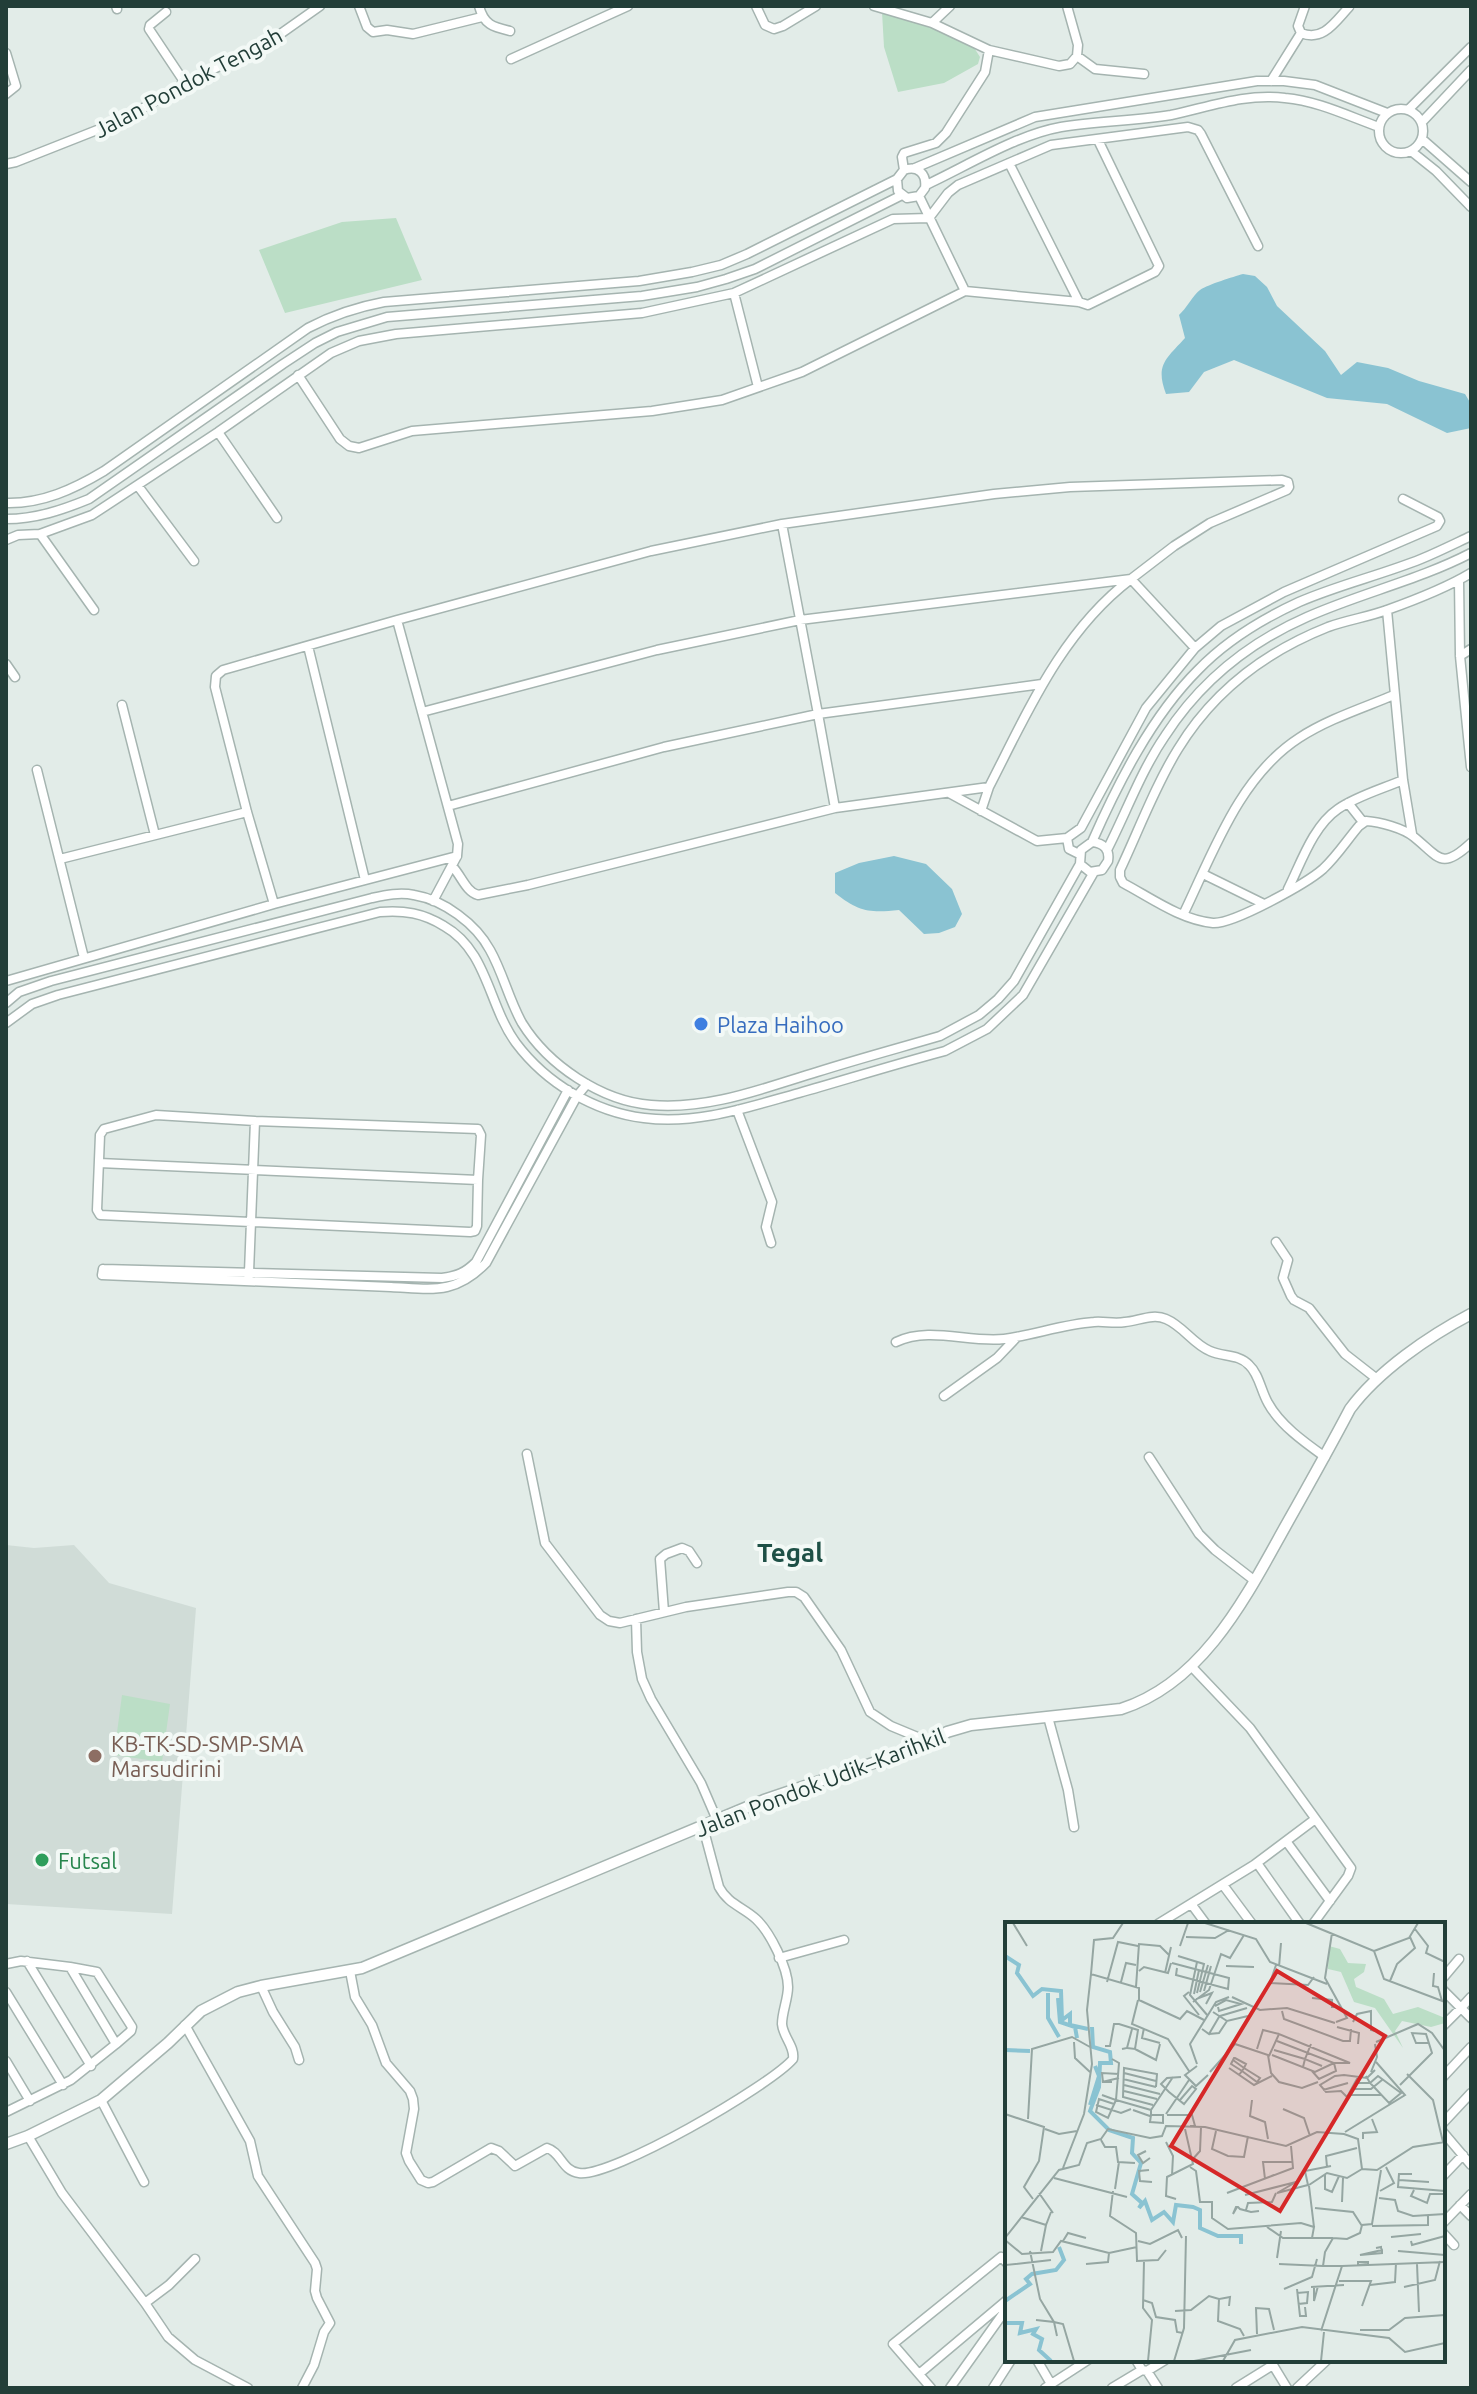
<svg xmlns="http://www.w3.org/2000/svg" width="1477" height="2394" font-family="Ubuntu,sans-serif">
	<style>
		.built { fill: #d0dcd7 }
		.green { fill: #bbdec6 }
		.water { fill: #8ac3d2 }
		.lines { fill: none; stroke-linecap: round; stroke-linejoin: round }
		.minor-casing { stroke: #a5b4b0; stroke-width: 11 }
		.tertiary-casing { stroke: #a5b4b0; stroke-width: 13 }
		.minor { stroke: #fff; stroke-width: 8 }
		.tertiary { stroke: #fff; stroke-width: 10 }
		.shop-dot { fill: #3f7fe0; stroke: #f3f9f6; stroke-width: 3 }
		.education-dot { fill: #8d6e63; stroke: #f3f9f6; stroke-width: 3 }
		.leisure-dot { fill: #2e9e5b; stroke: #f3f9f6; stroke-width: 3 }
		.labels { text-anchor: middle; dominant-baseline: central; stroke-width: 8; stroke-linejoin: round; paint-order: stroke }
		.street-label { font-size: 22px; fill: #223e38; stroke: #f3f9f6 }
		.shop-label { font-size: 22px; fill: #366cbe; stroke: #f3f9f6; text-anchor: start }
		.education-label { font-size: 22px; fill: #785e54; stroke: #f3f9f6; text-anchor: start }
		.leisure-label { font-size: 22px; fill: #27864d; stroke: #f3f9f6; text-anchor: start }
		.quarter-label { font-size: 26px; font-weight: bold; fill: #1e5046; stroke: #f3f9f6 }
		.inset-river { fill: none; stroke: #8ac3d2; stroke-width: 4 }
		.inset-road { fill: none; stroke: #95a6a2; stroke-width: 2 }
		.view { fill: #d62828; fill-opacity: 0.15; stroke: #d62828; stroke-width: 4 }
		.inset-edge { fill: none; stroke: #223e38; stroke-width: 4 }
	</style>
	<rect width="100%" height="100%" fill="#e2ece8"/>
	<!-- built -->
	<path class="built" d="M6 1545 34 1548 74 1545 109 1583 196 1608 172 1914 6 1904Z"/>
	<!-- green -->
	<path class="green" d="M882 12 948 33 973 46 980 57 978 64 944 83 898 92 884 47Z
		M396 218 422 280 285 313 259 250 342 222Z
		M122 1695 170 1704 162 1762 114 1755Z"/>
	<!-- water -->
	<path class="water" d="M1243 274 1255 276 1267 287 1277 306 1325 351 1341 375 1357 362 1388 368 1419 381 1465 394 1471 404V428L1447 433 1387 404 1327 398 1234 360 1204 372 1189 392 1166 394C1155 365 1166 359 1185 338L1179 315C1186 309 1194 294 1200 290 1209 284 1233 277 1243 274Z
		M894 856 926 864 952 889 962 914 955 927 939 933 924 934 899 910C870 913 859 912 835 893V873L859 863Z"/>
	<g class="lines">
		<!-- minor casing -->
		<g class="minor-casing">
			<path id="minor" d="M116 6 117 9
				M359 6 367 27 373 32 387 30 413 34 482 17
				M479 6C484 25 493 27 510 31
				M756 6 765 25 774 29 783 26 816 6
				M874 6 932 23 989 50 985 72 946 133 936 143 904 153 902 157 904 170
				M1305 6 1298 26 1301 33C1323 42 1335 22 1349 7
				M166 12 150 25 149 29 185 83
				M932 23 950 6
				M989 50 1059 66 1070 64 1077 56 1078 45 1067 6
				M6 53 16 86 6 94
				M1077 56 1095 69 1144 74
				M511 59 628 6
				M1271 81 1301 33
				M1379 131a22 22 0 1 1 44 0a22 22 0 1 1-44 0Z
				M1409 109 1471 47
				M1422 122 1471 70
				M1422 139 1471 182
				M1411 151 1436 171 1471 207
				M1009 163 1079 302
				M6 164 16 162 125 119 185 83 269 42 320 6
				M915 168 1035 117 1257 81H1284L1315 85 1387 113
				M926 185C967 166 1016 135 1061 127 1097 121 1135 121 1171 115 1209 107 1245 93 1285 98 1318 101 1348 116 1379 127
				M919 196 965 291
				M734 293 893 219 929 218 948 193 958 185 1051 145 1188 127 1198 130 1201 134 1258 246
				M298 375 340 439 349 446 359 448 412 431 652 411 722 400 802 372 965 291 1079 302 1088 305 1155 272 1159 266 1098 140
				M218 432 277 518
				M138 486 194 561
				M6 503C42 504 74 489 104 471L308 328C333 315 357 307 384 302L639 281 692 272 721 265 747 254 897 179 904 170C918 165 927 174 925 188L919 196 907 198 898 191 897 179
				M6 519C36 519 62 510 89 499L283 364 315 343 337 332 387 317 642 296 697 287 726 279 755 269 902 195
				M40 534 94 610
				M6 540 18 535 40 534 92 515 218 432 331 353 359 341 396 334 642 313 734 293 758 387
				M1471 573C1446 588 1415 600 1387 610 1368 617 1347 620 1328 627 1265 652 1214 690 1178 749 1156 784 1138 832 1120 870V877L1123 883C1151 898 1181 920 1213 923 1234 924 1307 883 1323 869 1337 856 1347 840 1359 826L1366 821C1380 822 1403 828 1414 837 1439 857 1441 871 1471 843
				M1459 580 1460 656 1471 767
				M1387 610 1403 780 1412 834
				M308 646 365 880
				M1195 648 1221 626 1284 592 1437 526 1440 521 1438 517 1403 499
				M1460 656 1471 649
				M6 664 15 677
				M122 705 155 835
				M422 712 657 650 800 620 1131 579C1062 631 1027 713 989 787L835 808 528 885 478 895C466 892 461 875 452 866
				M37 770 84 958
				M1348 803 1363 822
				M448 806 664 747 818 714 782 524
				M835 808 818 714 1042 684
				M981 811 989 787
				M1067 838 1069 849 1079 854
				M1092 842C1118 783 1152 716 1198 670 1226 641 1262 619 1299 602 1338 585 1381 575 1421 559 1438 552 1454 544 1471 536
				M1107 850C1126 813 1141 771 1165 736 1200 682 1248 643 1307 617 1361 593 1419 580 1471 553
				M60 859 247 812
				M1203 874 1264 904
				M1288 889C1301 863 1313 826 1338 809 1357 796 1382 789 1403 780
				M433 901 457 856 458 844 397 620 651 551 782 524 994 494 1070 487 1282 480 1288 482 1289 487 1287 490 1210 523 1174 546 1131 579 1195 648 1146 708 1081 828 1067 838 1037 841 949 793
				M274 904 247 812 215 687 216 676 223 670 397 620
				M1183 915C1213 853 1239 777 1299 738 1328 719 1363 708 1394 695
				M6 981 274 904 457 856
				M6 1003 19 992 51 981 372 898C386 895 400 892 414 895 444 900 476 924 490 950 503 973 509 1000 522 1023 548 1065 601 1101 651 1105 709 1110 764 1088 817 1072 858 1059 899 1048 940 1036L979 1015 998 999 1014 981 1080 864 1081 850 1092 842C1104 843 1110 850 1108 861L1102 870 1090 872 1080 864
				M6 1023 32 1004 58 995 380 912C404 910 423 913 444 926 488 951 488 1005 516 1043 546 1083 594 1112 644 1118 697 1125 748 1107 799 1093 848 1079 896 1064 945 1051L987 1029 1023 995 1094 872
				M737 1110 772 1202 766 1227 771 1243
				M255 1121 478 1129 481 1135 478 1180
				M99 1163 478 1180 477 1226 475 1231 470 1232 100 1215 97 1210 100 1135 104 1129 156 1115 255 1121C253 1172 251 1222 249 1272L248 1280
				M1276 1242 1288 1260 1283 1278 1291 1296 1294 1300 1309 1308 1345 1354 1377 1379
				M103 1269 102 1275 391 1287C432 1289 455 1295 486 1263L577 1096 587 1084
				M103 1269 442 1278C457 1276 465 1273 476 1262L568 1090
				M896 1342C930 1326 968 1343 1004 1339 1034 1335 1064 1324 1094 1322 1104 1321 1114 1324 1125 1322 1138 1321 1153 1313 1166 1319 1183 1326 1193 1344 1210 1351 1223 1357 1239 1354 1249 1365 1259 1374 1261 1391 1268 1403 1280 1425 1304 1442 1325 1457
				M944 1396 997 1358 1017 1337
				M527 1454 545 1543 600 1615 609 1621 620 1623 686 1607 788 1592H796L804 1597 841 1650 870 1712 891 1726 932 1743
				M1149 1457 1199 1534 1215 1550 1255 1581
				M664 1612 660 1559 666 1554 682 1548 689 1551 697 1563
				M636 1619 637 1652 642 1679 651 1699 701 1783 717 1820
				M1191 1666 1250 1728 1351 1868 1348 1876 1313 1924
				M1048 1717 1068 1790 1074 1827
				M1286 1841 1330 1901
				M1257 1863 1300 1924
				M1223 1885 1252 1924
				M1192 1905 1206 1924
				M1158 1924 1254 1865 1314 1820
				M779 1958 844 1940
				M27 1961 91 2066
				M6 1964 21 1961 70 1967 116 2044 71 2080 6 2112
				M70 1967 97 1972 132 2027 131 2031 116 2044
				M350 1971 355 1997 372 2025 386 2063 410 2091 413 2099 414 2109 406 2153 409 2161 421 2180 428 2183 433 2182 491 2148 499 2151 515 2166 547 2148C561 2152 562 2171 579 2173 611 2178 770 2086 793 2059 795 2046 783 2037 782 2024 782 2012 788 1999 788 1987 788 1968 770 1932 756 1919 743 1907 728 1904 719 1887L703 1827
				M1443 1978 1459 1959
				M261 1986 273 2012 295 2047 299 2060
				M1443 1990 1461 2008 1471 1997
				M6 1992 63 2085
				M185 2025 250 2141 258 2176 315 2263 317 2269 315 2291 317 2298 330 2323 324 2332 314 2365 302 2388
				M1443 2026 1461 2008 1471 2018
				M6 2061 30 2101
				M1443 2077 1471 2047
				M101 2100 144 2182
				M1443 2123 1471 2093
				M1443 2132 1471 2165
				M28 2136 62 2193 145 2303 168 2337 195 2360 248 2388
				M1443 2176 1463 2155
				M1460 2205 1471 2216
				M1443 2223 1471 2194
				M1443 2233 1454 2245
				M145 2303 169 2285 195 2259
				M1037 2360 1051 2384
				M1136 2360 1142 2370 1147 2371 1165 2360
				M1147 2371 1158 2388
				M919 2374 1007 2300
				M931 2388 893 2344 1001 2257 1007 2263
				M950 2388 1007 2308
				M993 2388 1011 2360
				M1045 2388 1088 2360
				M1112 2388 1142 2370
				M1236 2388 1273 2365 1287 2388
				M1297 2388 1327 2360"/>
		</g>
		<!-- tertiary casing -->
		<g class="tertiary-casing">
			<path id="tertiary" d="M6 2144 28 2136 101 2100 168 2043 201 2011 238 1992 261 1986 362 1968 764 1800 932 1743 947 1732 971 1725 1121 1709C1203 1683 1246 1597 1285 1527 1307 1488 1329 1449 1350 1409 1378 1371 1429 1336 1471 1314"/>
		</g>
		<!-- minor -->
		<use href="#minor" class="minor"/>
		<!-- tertiary -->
		<use href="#tertiary" class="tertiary"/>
	</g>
	<!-- markers -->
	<circle class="shop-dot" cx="701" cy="1024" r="8"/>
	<circle class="education-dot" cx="95" cy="1756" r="8"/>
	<circle class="leisure-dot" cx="42" cy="1860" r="8"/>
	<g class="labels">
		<!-- street labels -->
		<g class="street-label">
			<text transform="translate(188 82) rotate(-28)">Jalan Pondok Tengah</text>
			<text transform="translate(820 1782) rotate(-21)">Jalan Pondok Udik–Karihkil</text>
		</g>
		<!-- shop labels -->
		<g class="shop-label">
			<text x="717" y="1024">Plaza Haihoo</text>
		</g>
		<!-- education labels -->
		<g class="education-label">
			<text x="111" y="1743">KB-TK-SD-SMP-SMA<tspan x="111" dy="25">Marsudirini</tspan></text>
		</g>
		<!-- leisure labels -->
		<g class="leisure-label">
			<text x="58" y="1860">Futsal</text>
		</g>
		<!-- quarter labels -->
		<g class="quarter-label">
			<text x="790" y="1552">Tegal</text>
		</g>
	</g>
	<!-- overview -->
	<g transform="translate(1005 1922)">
		<rect width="440" height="440" fill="#e2ece8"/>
		<path d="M324 24 335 27 343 41 361 42 359 50 349 57 351 65 379 77 388 92 413 85 440 96V101L426 105 397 99 390 109 398 126 370 86 349 80 336 50 323 47Z" fill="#bbdec6"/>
		<path class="inset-river" d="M0 34 14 43 12 51 28 74 37 67 56 69 57 98 65 92V103L83 107M43 71V96L54 115M53 76 55 100 70 105 72 116M87 105 88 125 105 130 106 141H95L94 165 85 189 104 208 128 216 127 231 136 241 127 272 137 281 134 286 140 279 147 298 159 290 168 300 171 283 188 285 195 288V306L213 314H236V322M0 128 25 129M85 183 94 154 90 144M0 379 25 362 21 357 27 352 51 348 59 338 54 325M0 401H17L15 411 31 407 28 412 37 417 34 428 46 439"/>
		<path class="inset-road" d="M8 1 22 24M200 1 251 17 265 40 322 62M301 1 369 29 379 57 440 80M410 7 423 24 421 31 440 40M327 11 320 56 342 96 331 100M181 15 210 16 224 8M175 24 183 1M369 29 404 16 413 1M173 34 199 42 192 71M192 40 185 73 203 94M167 41 224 56 223 67 171 53 172 46M271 43 265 61 303 63 309 55M221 44 249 45M274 45 276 21M134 49 139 45 163 51 166 41M160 51 166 25M429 51 428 64 433 65 437 79M86 52 89 18 108 16 118 1M385 59 392 42 410 26 405 15M102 60 113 20 133 24M116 60 121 41 131 43M131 65 134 22 155 24 164 33M199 69 206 44M184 70 179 74 194 93M195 70 203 43M189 72 194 48M227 75 255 88 282 86 330 101M307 76 327 78V85H333M191 77 207 71 201 82M133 78 127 102 163 117 184 149M188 80 204 68 216 32 225 36 239 13M210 84 221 78 236 82 214 89 213 85M277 89 279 97 338 119H345L346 107M208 90 222 99 243 94M215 94 242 86M348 100 352 92 366 89V108L370 109M332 105 354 111 353 122M139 106 137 116 155 121M197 107 204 112 214 95M204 112 214 111 222 99M69 120 70 136 85 150M371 120 413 102 427 111 440 129M100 124H105L109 102H114L133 108 130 127 122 126M117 127 122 126 127 107M130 127 151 138 155 122M252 127 258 108 274 112M269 128 300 137 306 122M267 133 310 150 329 141 272 119M264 134 274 112 345 141H329L331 149 314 157 307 149M107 137 114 141 111 178 146 188M228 138 239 146 255 156 252 160 237 149 226 142 229 136H230L241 142 239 146 237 149 234 153M192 142 185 122 211 80 224 75M192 144 180 153 191 164 203 153M298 145 300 137 317 144M224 146 249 163 267 154M205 150 230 122 263 133 266 151 274 160 297 166 313 160M366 150 372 135 370 122M119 151 151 159M402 152 428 178 438 220M353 155 342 175 336 169 321 170 315 163 330 154 339 153 362 156 370 148M118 157 151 165M98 160 97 151 114 152M107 160H97L114 156M351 161H365L373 154 396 171 384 181 369 165 365 161 361 154M119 163 155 172M395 163 427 131 421 112 407 111 411 121H424M347 167H366L377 158M318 168 343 161M119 169 152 177M97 173 111 178 106 189 103 196 91 190 94 177 109 182M345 173H376M175 178 187 164 191 167 179 182 164 170 156 162 162 156 176 155M247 178 245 194 260 200 263 217M91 183 116 191 126 187M148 183 118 175 119 146 152 152 151 165M278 187 299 196 305 214M128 188 142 193 145 194 146 193H158V201L145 200 146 193V188L168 155M0 192 39 205 34 239 19 265 28 277M161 192 184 158M162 193H187L190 204H185M23 197 27 127 67 115 85 125M40 207 54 212 72 209M211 209 207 227 223 234 239 235 243 214M340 210 400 173 371 140M358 217V211L372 210 367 197M96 218 100 225H111L113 240 130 241M161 220 168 234 167 253M141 229 133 233 138 241 145 236M187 238 195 229 196 205M185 245 191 249 195 280H207V296L223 307 296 301 309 305 307 316M322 245 321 234 352 226M58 246 79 192 87 142 82 88 86 52 134 66V78L175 97 182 89 199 98M144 248 134 249 135 259 147 260M320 252V267L327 270 334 254M407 252H394L393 265 440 269M269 253 222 271 288 246 286 224M49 256 122 275M260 257 258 240H288M394 258 424 260M304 263 322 251 342 256 357 247M304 264 309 305M110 267 114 240M409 268 406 274 422 281 425 272H440M108 269 105 294 131 311 132 339 153 338 161 328M375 269 389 261 381 245M34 271 48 291M240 273 291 260 272 271 303 263 300 249 326 244M374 276 390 278 393 289 408 294 440 292M171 277 161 274 162 255 188 242 180 207M337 280 338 256M232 285 228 292 231 285H233L235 287 246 290 254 289M310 286 348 290 357 304M241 288 243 281 267 280 271 271M16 295 41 303 46 290M367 304 423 303V294M262 305 278 316H328M386 315 416 312M0 316 54 248 74 243 82 221 96 217 103 207 145 216 157 214 161 204 200 205 281 224 312 210 339 212 353 217 357 247 372 248 408 225 440 220M0 318 17 332 48 330 56 319 104 331 132 325M58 319 63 311 81 316M133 319 145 322 173 308 177 316M406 319 407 323 440 314M371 326 376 325V326L377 328V331L355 333 377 328M25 329 35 377 49 400 58 402 69 439M36 329 41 303M393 329 440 333M0 333 1 343 46 338M272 336 276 309M139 339 138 386 147 398 143 439M353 340H363V342L353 343ZM81 342 103 340 104 331M274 342 318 344M412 342 414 390M337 344 440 340M334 359H366L357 384M365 363 390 360 391 341M309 364V379L313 364M306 365 339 363M399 365 430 358 435 339M279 367 307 355 312 337M292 367 295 394H301L300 385M292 371 303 370 302 381 293 382M138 378 147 381 151 395 170 398 172 410 178 411M224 384 225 375 214 377 213 399 235 407 239 414M170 389 186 388 204 374 214 377M31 398 49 400 52 414M355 408H384L400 396 440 393M316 409 337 344H318L320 330 328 316 342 317 355 311 357 303 367 302 376 248M252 412 251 386 264 387 269 408M169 439 179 406 181 314M189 439 246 428M218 439 230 418 297 405 384 416 400 430 440 421M316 439 319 410"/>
		<path class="view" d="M272 49 380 114 275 289 166 224Z"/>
		<rect width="440" height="440" class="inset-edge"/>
	</g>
	<!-- border -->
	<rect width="1477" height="2394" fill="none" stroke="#223e38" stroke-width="16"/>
</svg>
